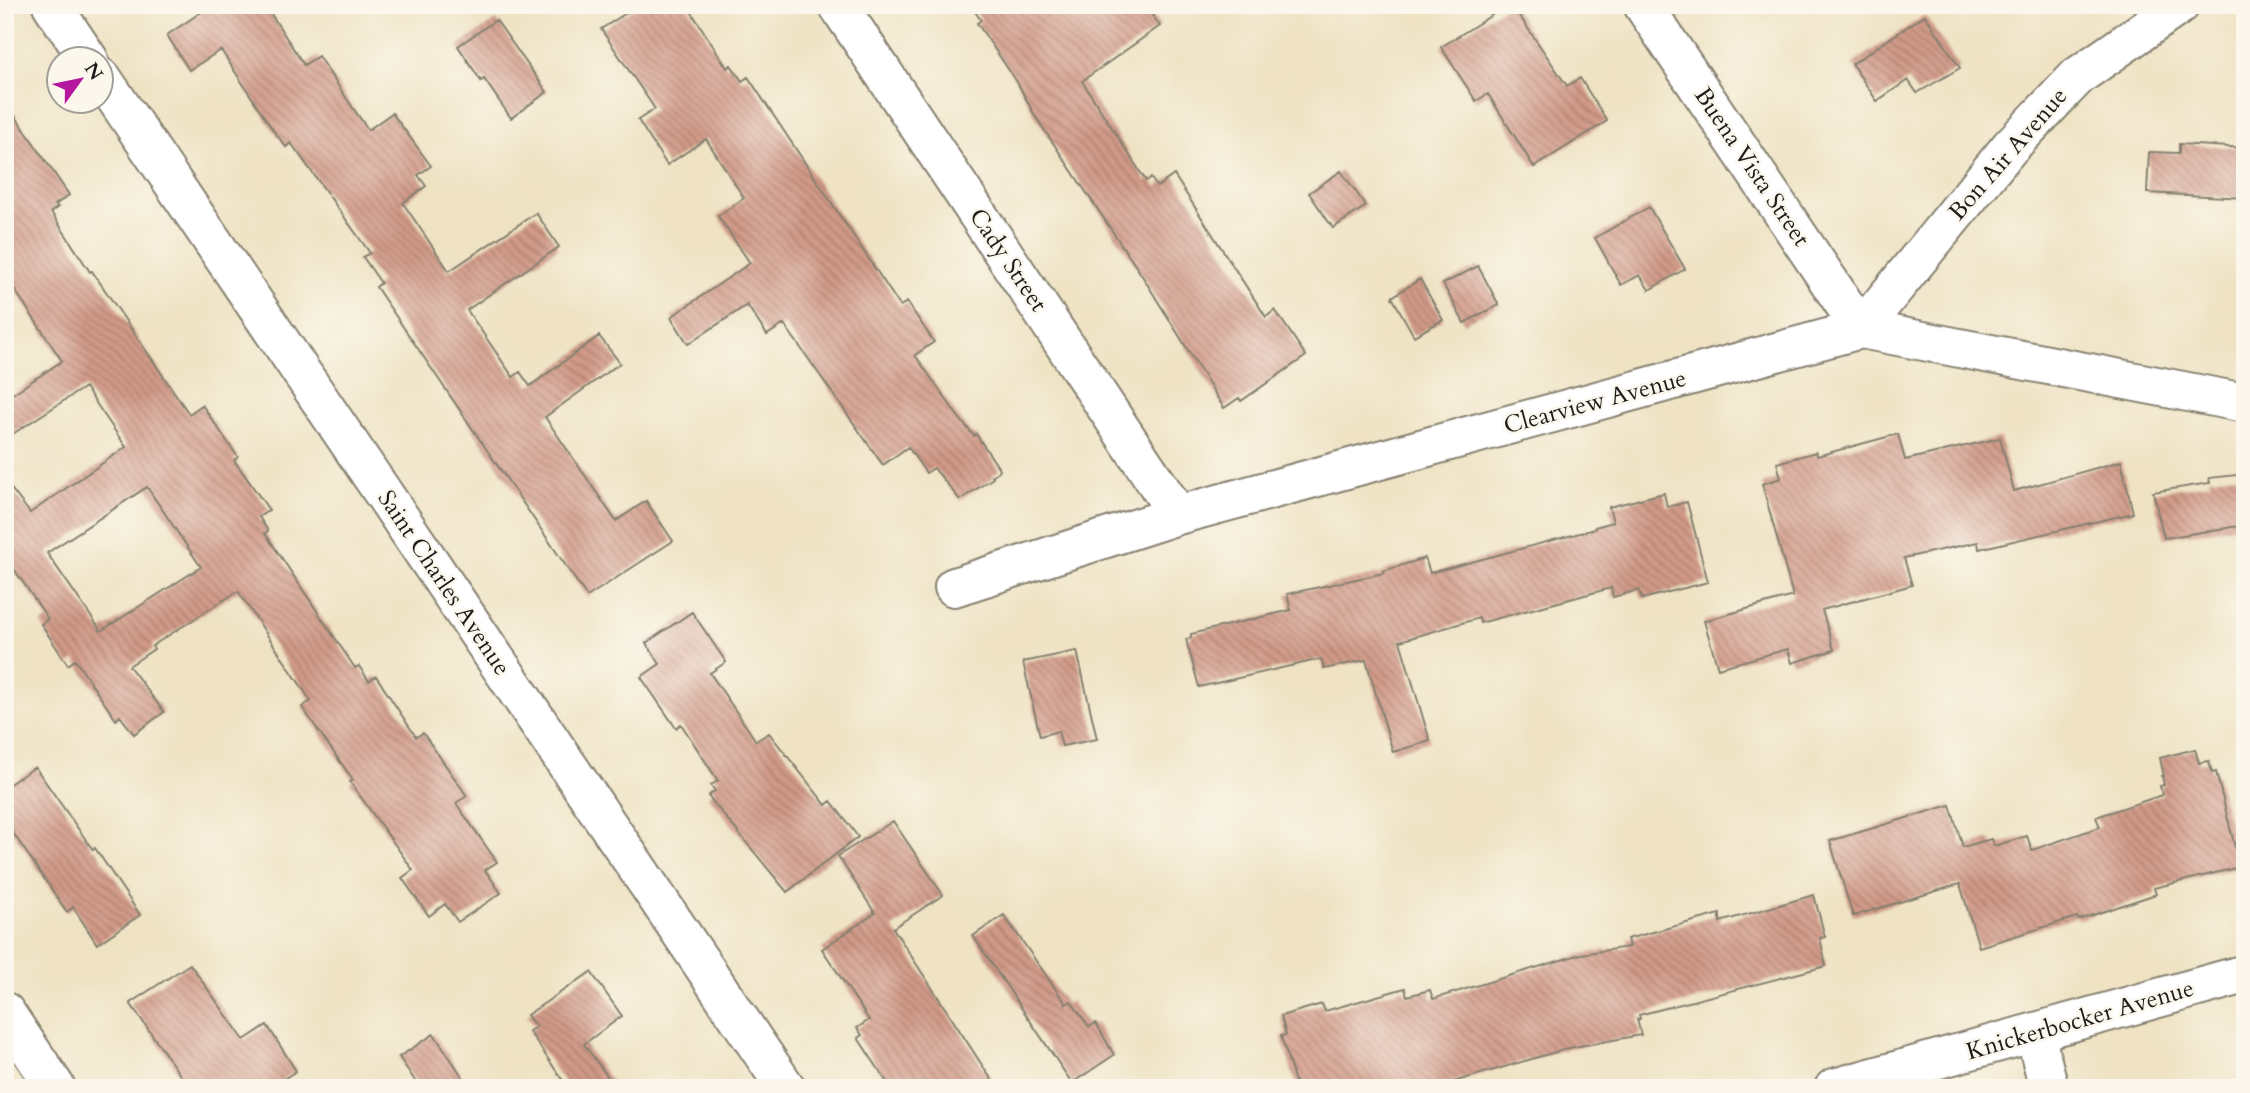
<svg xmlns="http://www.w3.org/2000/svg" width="2250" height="1093" font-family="Cardo,serif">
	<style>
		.building { fill: url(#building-back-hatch); fill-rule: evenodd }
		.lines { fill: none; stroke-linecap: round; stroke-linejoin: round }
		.street-casing { stroke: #868070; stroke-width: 42 }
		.secondary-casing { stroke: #868070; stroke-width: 42 }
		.street { stroke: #fff; stroke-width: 38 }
		.secondary { stroke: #fff; stroke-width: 38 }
		.labels { text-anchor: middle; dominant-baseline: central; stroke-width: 5; stroke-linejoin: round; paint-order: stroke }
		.street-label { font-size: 24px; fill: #1c1c1c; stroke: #fbf7ec }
	</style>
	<defs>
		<pattern id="building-back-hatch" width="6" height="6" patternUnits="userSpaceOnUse" patternTransform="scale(1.75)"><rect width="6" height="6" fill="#d29a88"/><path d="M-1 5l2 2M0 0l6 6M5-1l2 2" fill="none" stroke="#aa7d6e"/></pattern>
	</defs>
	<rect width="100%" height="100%" fill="#fbf7ec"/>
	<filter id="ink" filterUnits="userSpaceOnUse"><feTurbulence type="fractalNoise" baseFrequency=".0143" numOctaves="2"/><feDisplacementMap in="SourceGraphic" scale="14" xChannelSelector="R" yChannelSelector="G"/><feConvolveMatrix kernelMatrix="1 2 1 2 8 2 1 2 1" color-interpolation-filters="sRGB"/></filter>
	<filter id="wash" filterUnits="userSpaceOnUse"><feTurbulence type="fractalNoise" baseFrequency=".00686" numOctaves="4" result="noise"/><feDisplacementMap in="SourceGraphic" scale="28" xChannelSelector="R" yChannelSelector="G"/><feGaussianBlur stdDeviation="1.57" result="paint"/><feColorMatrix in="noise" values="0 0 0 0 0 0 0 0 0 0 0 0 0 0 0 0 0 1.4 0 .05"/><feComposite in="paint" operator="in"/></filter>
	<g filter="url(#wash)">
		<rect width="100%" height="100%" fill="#efe3c4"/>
		<g id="blocks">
			<!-- building -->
			<path class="building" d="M212 5H265L304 65 318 56 368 130 392 113 431 166 418 175 426 186 403 203 449 271 536 213 559 247 467 310 513 377 520 372 530 386 599 336 620 363 545 417 616 521 646 501 673 541 587 597 376 287 381 283 363 257 370 253 291 143 286 147 273 130 221 50 189 70 167 35Z
				M639 5H687L727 68 731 65 742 81 748 77 900 306 907 302 934 342 915 355 960 419 974 436 976 434 1000 470 992 476 993 478 960 500 934 468 926 473 908 447 883 465 784 324 767 335 747 305 688 344 671 317 750 263 718 216 744 198 706 139 667 165 638 120 655 109 601 29Z
				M970 5H1145L1160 26 1082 81 1146 181 1151 178 1157 187 1174 175 1266 317 1275 310 1306 356 1241 401 1239 398 1224 408 1141 274 1035 116 1017 82 977 23 981 20Z
				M1508 5H1512L1567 86 1580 78 1607 121 1534 167 1488 94 1476 101 1441 47Z
				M1925 15 1960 68 1917 93 1908 80 1877 101 1852 64Z
				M496 20 547 92 511 118 484 79 481 81 458 46Z
				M5 101 69 195 55 205 58 207 51 212 90 272 92 271 189 414 202 405 238 457 234 460 269 510 259 517 268 531 265 533 355 668 359 666 369 681 376 676 416 737 423 733 467 796 456 803 497 862 485 870 501 893 458 922 445 904 429 916 402 878 413 870 350 782 353 780 302 707 311 701 238 591 152 646 154 649 129 666 164 712 134 734 120 716 116 720 75 660 68 665 41 624 48 619 5 556V481L30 513 126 447 85 387 5 439V399L62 361 5 275ZM147 487 201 567 101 631 47 553Z
				M2179 144 2245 148V198L2147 193 2149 152 2179 153Z
				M1341 171 1366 206 1333 228 1309 193Z
				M1649 207 1685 269 1649 290 1640 275 1621 285 1595 238Z
				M1478 266 1499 305 1464 323 1443 284Z
				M1420 279 1443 320 1414 336 1392 297Z
				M1898 434 1905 460 2000 438 2014 491 2121 461 2133 513 1979 549 1978 542 1904 558 1912 585 1822 610 1834 650 1792 663 1788 649 1718 668 1704 621 1793 596 1762 484 1781 478 1777 463 1816 452 1817 456Z
				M2245 474V525L2164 538 2153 492 2210 483 2209 478Z
				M1664 493 1667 507 1687 502 1708 582 1642 599 1639 590 1613 597 1611 588 1480 623 1479 618 1400 641 1430 741 1393 752 1366 660 1324 669 1321 659 1199 687 1186 639 1191 638V634L1291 610 1287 594 1384 573 1383 571 1425 558 1430 573 1595 529V527L1613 522 1609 507Z
				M692 612 726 662 710 673 756 741 769 733 826 805 831 801 858 837 787 892 708 796 715 791 711 785 718 781 681 724 676 728 641 677 660 664 646 643Z
				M1077 651 1097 739 1062 746 1058 731 1040 736 1023 662Z
				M2195 749 2199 763 2209 761 2212 773 2216 772 2240 867 2154 888 2156 894 2078 920 2077 917 1979 947 1960 884 1853 916 1830 841 1950 805 1963 847 1991 839 1994 846 2027 836 2032 850 2100 827 2096 817 2162 795 2160 786 2164 785 2162 776H2164L2160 758Z
				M35 767 93 850 95 848 140 915 97 944 73 907 67 912 5 821V787Z
				M893 821 943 895 893 928 997 1088H891L858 1038 862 1035 857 1028 869 1020 822 949 875 913 838 856Z
				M1814 895 1825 937 1820 938 1826 966 1639 1015 1640 1019H1637L1641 1035 1569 1048 1433 1088H1297L1281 1036 1286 1035 1281 1016 1322 1004 1325 1011 1405 988 1407 996 1430 990 1433 999 1581 954 1629 947 1627 939 1720 914V922Z
				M1004 915 1066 1004 1071 1001 1089 1027 1096 1023 1114 1055 1072 1083 973 936Z
				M190 964 244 1040 267 1025 296 1071 270 1088H189L130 1003Z
				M591 972 622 1016 584 1044 616 1088H568L529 1031 536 1027 527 1015Z
				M434 1034 470 1088H420L399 1057Z"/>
		</g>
	</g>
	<g filter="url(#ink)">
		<use href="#blocks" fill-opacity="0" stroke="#868070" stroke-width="2"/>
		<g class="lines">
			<!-- street casing -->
			<g class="street-casing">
				<path id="street" d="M52 5 89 60
					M838 5 1178 515
					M102 78 786 1088
					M954 587 1178 515 1861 329 1643 5
					M5 1012 56 1088
					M2035 1034 2049 1088
					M1834 1088 2245 974"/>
			</g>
			<!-- secondary casing -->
			<g class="secondary-casing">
				<path id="secondary" d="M2180 5 2078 76 2010 147 1861 329 2245 403"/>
			</g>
			<!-- street -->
			<use href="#street" class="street"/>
			<!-- secondary -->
			<use href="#secondary" class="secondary"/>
		</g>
	</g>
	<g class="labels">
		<!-- street labels -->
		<g class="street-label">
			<text transform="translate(2008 154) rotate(-49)">Bon Air Avenue</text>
			<text transform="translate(1752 167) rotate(56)">Buena Vista Street</text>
			<text transform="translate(1008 260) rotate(56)">Cady Street</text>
			<text transform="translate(1595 402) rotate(-15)">Clearview Avenue</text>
			<text transform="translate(444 583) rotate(56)">Saint Charles Avenue</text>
			<text transform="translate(2080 1020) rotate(-16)">Knickerbocker Avenue</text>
		</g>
	</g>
	<!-- margin -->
	<rect width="2250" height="1093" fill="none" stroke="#fbf7ec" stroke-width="28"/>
	<!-- north arrow -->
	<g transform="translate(80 80) rotate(57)"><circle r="33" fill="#fbf7ec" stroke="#a29f99" stroke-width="2"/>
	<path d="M0-5L12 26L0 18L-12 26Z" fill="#b5179e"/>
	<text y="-10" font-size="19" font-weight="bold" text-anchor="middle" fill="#1c1c1c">N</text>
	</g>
</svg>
